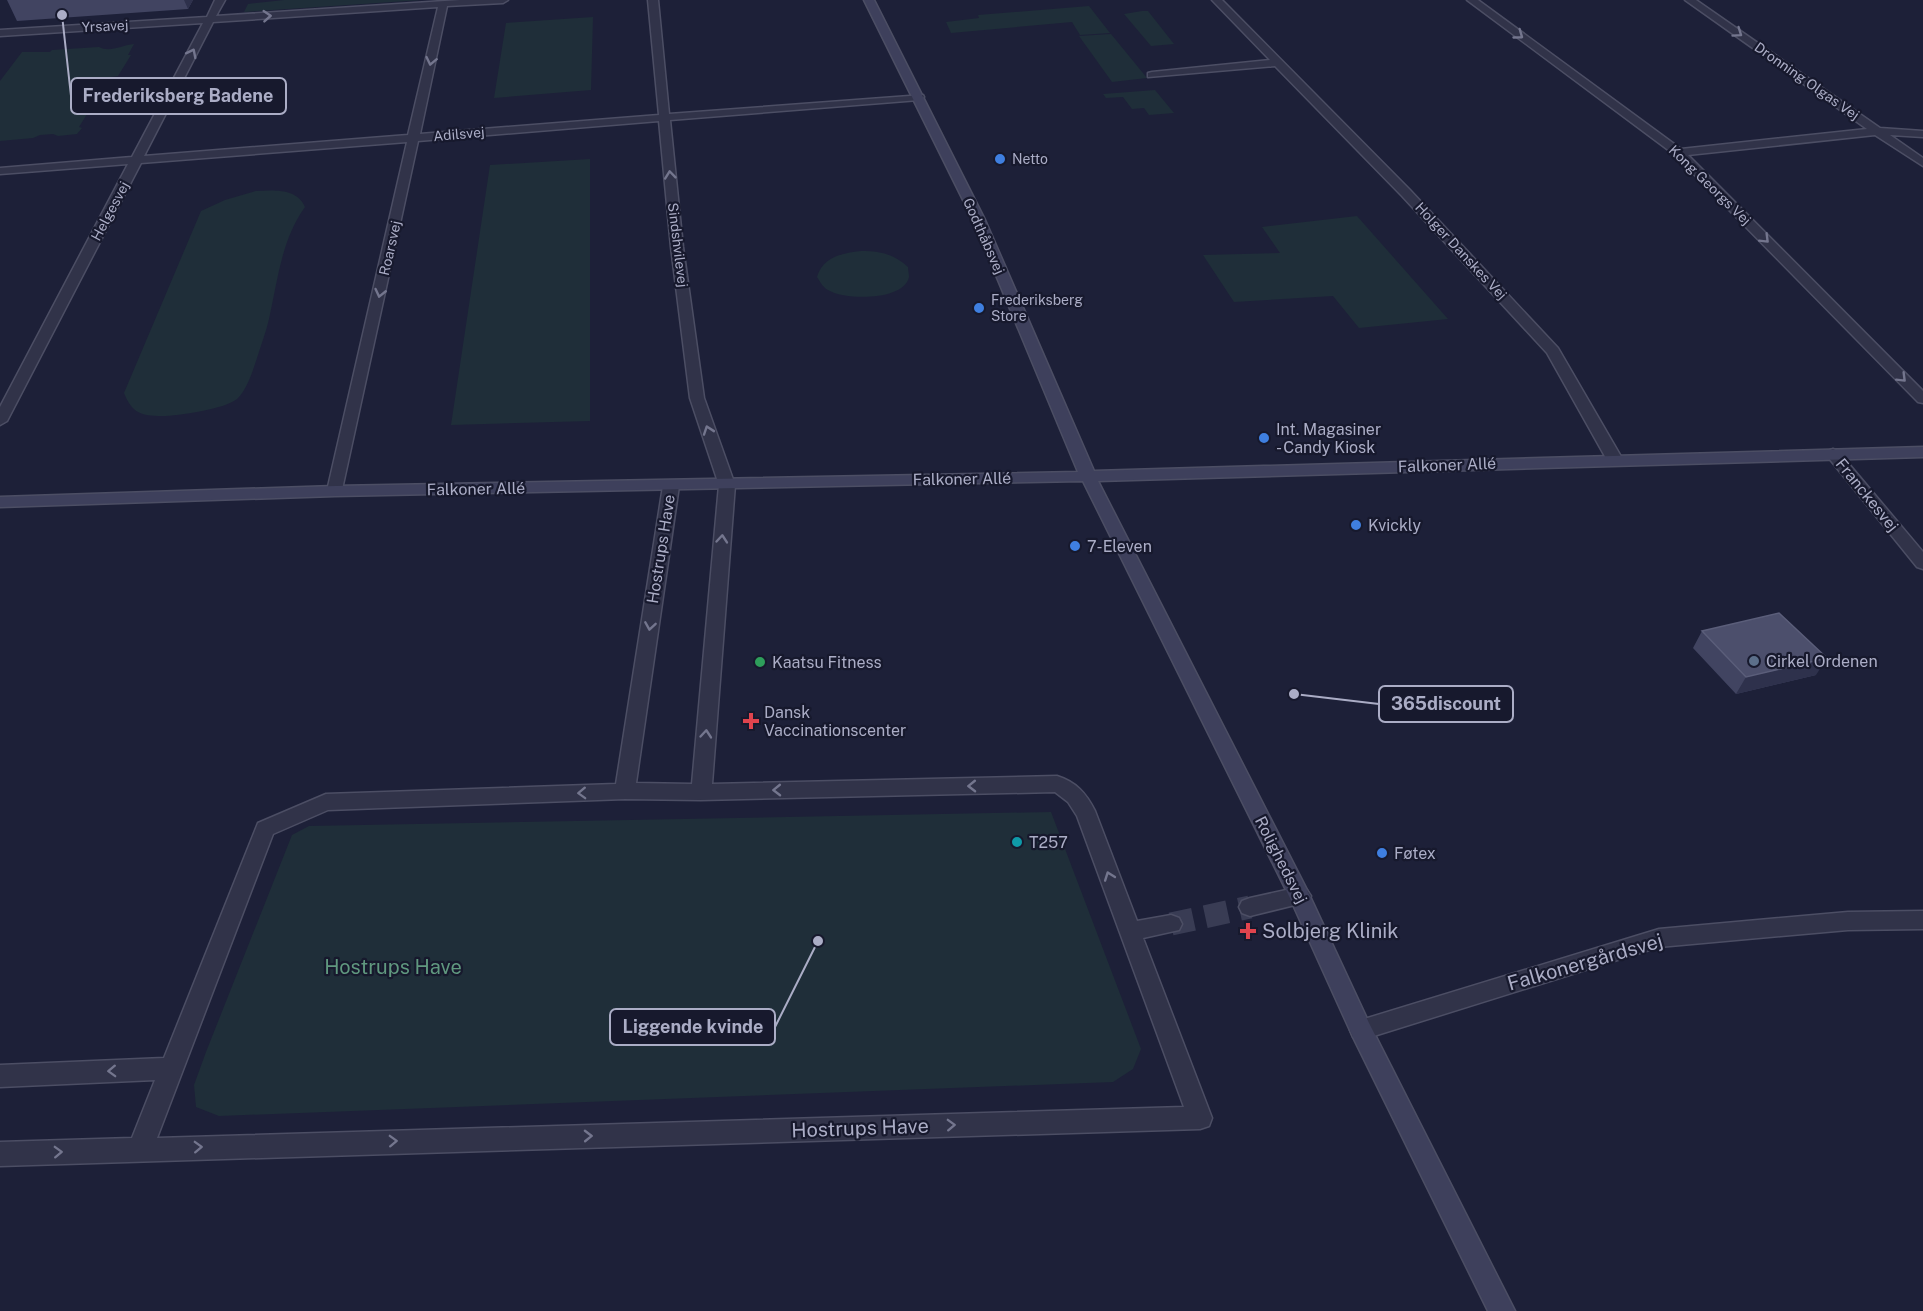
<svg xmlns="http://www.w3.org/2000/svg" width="1923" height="1311" font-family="'Public Sans',sans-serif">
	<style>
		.green { fill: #1f2e39 }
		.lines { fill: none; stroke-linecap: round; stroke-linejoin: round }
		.street-tunnel { stroke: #393c54; stroke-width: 23; stroke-dasharray: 23 12; stroke-linecap: butt }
		.street-casing { stroke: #4c4e64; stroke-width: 3 }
		.secondary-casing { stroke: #4c4e64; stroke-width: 3 }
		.street { fill: #313349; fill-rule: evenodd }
		.secondary { fill: #3e405c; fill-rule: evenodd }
		.wall { fill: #414461 }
		.shaded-wall { fill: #2e314c }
		.building { fill: #4c4f6c; stroke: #5b5e7a; stroke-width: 1.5 }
		.oneway { stroke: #74768e }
		.shop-dot { fill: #3f7fe0; stroke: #17192d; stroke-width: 2 }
		.service-dot { fill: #5c6f8a; stroke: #17192d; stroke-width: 2 }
		.leisure-dot { fill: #2e9e5b; stroke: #17192d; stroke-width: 2 }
		.health-dot { fill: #e0444e; stroke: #17192d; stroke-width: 2 }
		.culture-dot { fill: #0f9aa8; stroke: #17192d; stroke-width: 2 }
		.labels { text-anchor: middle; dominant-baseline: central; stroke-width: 4.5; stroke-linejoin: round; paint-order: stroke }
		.far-street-label { font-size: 14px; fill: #abadc6; stroke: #17192d }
		.far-poi-label { font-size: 14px; fill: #abadc6; stroke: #17192d; text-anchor: start }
		.poi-label { font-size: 16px; fill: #abadc6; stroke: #17192d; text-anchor: start }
		.street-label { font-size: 16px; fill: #abadc6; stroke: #17192d }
		.near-poi-label { font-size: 20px; fill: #abadc6; stroke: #17192d; text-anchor: start }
		.near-street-label { font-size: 20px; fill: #abadc6; stroke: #17192d }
		.near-park-label { font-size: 20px; fill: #60987f; stroke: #17192d }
		.leader { fill: none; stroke: #abadc6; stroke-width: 2 }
		.callout-dot { fill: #abadc6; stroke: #17192d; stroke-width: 2 }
		.callout { fill: #17192d; stroke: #abadc6; stroke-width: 2 }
		.callout-label { font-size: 18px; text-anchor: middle; font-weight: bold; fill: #abadc6 }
	</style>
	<rect width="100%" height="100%" fill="#1d2038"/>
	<!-- green -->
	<path class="green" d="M284 0H422L244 12 248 4Z
		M1089 6 1110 33 1080 35 1072 22 951 33 946 22 979 18 978 15Z
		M1142 11H1148L1174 44 1151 46 1124 14Z
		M593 17 591 90 494 98 506 23Z
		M1111 34 1147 78 1112 82 1079 36Z
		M134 44 128 55H131L118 76 110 77 79 127 82 128 77 134 58 136 53 134 40 135 33 138 0 141V81L22 52H50L52 50 99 47C110 53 122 45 134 44Z
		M1155 90 1174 113 1149 115 1144 108 1132 109 1123 97 1106 98 1103 94Z
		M590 159V421L451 425 490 165Z
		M256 191C274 190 297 188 305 207 281 241 278 279 269 319 266 332 261 345 257 358 253 370 247 390 237 399 225 409 178 416 162 416 141 416 132 413 124 393L201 211 225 200Z
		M1357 216 1448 319 1359 328 1333 296 1234 302 1203 255 1280 253 1262 227Z
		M861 251C880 251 894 254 908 267 908 270 909 274 909 277 904 301 846 300 830 291 823 288 821 283 817 277 823 257 842 253 861 251Z
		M1051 812 1141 1049 1133 1069 1113 1082 219 1116 196 1107 194 1085 206 1052 292 835 309 826Z"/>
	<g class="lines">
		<!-- street-tunnel -->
		<path class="street-tunnel" d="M1171 924 1250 907"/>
		<!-- street casing -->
		<g class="street-casing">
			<path id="street" d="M215 0H225L216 16 460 0H508L503 3 447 6 420 134 659 115 648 0H658L669 114 923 95 924 97 919 100 670 120 683 247 704 398 735 485 712 784 1057 776C1076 782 1086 793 1095 811L1137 921 1171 915 1179 918 1182 924 1179 930 1143 938 1212 1118 1209 1126 1200 1129 0 1166V1142L132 1138 155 1080 0 1087V1065L164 1058 258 823 326 794 616 784 663 486 671 481 679 486 636 783 692 784 719 485 690 398 671 247 659 121 418 141 341 494H329L327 491 407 142 141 163 7 421 0 425V407L128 164 0 174V168L132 157 203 23 0 36V30L207 17ZM438 7 408 135 144 156 213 22ZM1055 792 1068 802 1077 816 1184 1107 157 1138 273 834 328 810 625 799 701 800Z
				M1212 0H1222L1410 190 1558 348 1623 460 1620 463H1610L1607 460 1547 353 1402 196 1275 66 1148 77V73L1152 72 1270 60Z
				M1467 0H1478L1681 149 1867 129 1685 0H1696L1880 128 1923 131V137L1890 135 1923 158V166L1875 135 1688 155 1923 391V403L1918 402 1675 155Z
				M1833 449 1838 451 1923 552V569L1917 567 1828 457 1825 454 1828 451Z
				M1300 887 1307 890 1311 896 1307 902 1250 916 1242 913 1239 907 1242 901 1250 898Z
				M1923 911V929L1848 930 1659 947 1361 1040 1353 1037 1350 1030 1353 1023 1361 1020 1659 929 1848 912Z"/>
		</g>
		<!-- secondary casing -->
		<g class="secondary-casing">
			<path id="secondary" d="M864 0H874L985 220 1094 471 1923 447V457L1098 481 1307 890 1369 1023 1515 1311H1488L1353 1037 1289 896 1083 481 335 496 0 507V497L335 486 1078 472 973 220Z"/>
		</g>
		<!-- street -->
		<use href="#street" class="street"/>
		<!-- secondary -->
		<use href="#secondary" class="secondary"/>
	</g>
	<!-- wall -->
	<path class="wall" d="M7 0H193L188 9 17 21Z
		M1702 631 1816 675 1736 694 1693 648Z"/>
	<!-- shaded-wall -->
	<path class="shaded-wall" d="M184 0H193L188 9Z
		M1827 658 1816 675 1736 694 1746 677Z"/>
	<!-- building -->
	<path class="building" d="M1779 613 1827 658 1746 677 1702 631Z"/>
	<!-- one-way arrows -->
	<defs><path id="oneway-chevron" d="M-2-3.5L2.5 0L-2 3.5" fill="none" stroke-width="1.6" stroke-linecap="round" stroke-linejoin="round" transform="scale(1.5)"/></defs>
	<g class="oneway">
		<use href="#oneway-chevron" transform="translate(267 16) rotate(-4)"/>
		<use href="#oneway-chevron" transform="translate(1738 33) rotate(35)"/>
		<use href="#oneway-chevron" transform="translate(1519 35) rotate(36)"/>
		<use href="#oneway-chevron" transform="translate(192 53) rotate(-63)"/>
		<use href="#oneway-chevron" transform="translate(431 61) rotate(102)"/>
		<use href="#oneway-chevron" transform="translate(670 175) rotate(-96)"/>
		<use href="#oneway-chevron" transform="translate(1765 239) rotate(45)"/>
		<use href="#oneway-chevron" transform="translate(380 293) rotate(103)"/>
		<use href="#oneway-chevron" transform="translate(1902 378) rotate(45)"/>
		<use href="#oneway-chevron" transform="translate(708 430) rotate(-109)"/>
		<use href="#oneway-chevron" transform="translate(722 539) rotate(-85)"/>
		<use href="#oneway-chevron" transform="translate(650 626) rotate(99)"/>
		<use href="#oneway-chevron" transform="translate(706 734) rotate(-85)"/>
		<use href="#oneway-chevron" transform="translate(972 786) rotate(179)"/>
		<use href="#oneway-chevron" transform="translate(777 790) rotate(179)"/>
		<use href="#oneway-chevron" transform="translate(582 793) rotate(178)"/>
		<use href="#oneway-chevron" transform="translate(1109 876) rotate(-110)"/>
		<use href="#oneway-chevron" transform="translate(112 1071) rotate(178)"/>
		<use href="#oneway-chevron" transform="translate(951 1125) rotate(-2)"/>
		<use href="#oneway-chevron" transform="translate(588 1136) rotate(-1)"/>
		<use href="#oneway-chevron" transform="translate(393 1141) rotate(-2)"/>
		<use href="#oneway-chevron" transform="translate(198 1147) rotate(-2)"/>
		<use href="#oneway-chevron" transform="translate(58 1152) rotate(-2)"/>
	</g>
	<!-- markers -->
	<g class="shop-dot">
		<circle cx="1000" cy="159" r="6"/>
		<circle cx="979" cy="308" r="6"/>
		<circle cx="1264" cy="438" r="6"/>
		<circle cx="1356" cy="525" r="6"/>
		<circle cx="1075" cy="546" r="6"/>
		<circle cx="1382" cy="853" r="6"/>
	</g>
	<circle class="service-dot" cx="1754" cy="661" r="6"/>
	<circle class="leisure-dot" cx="760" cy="662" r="6"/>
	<g class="health-dot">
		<path d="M748 712h6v6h6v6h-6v6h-6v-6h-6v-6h6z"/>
		<path d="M1245 922h6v6h6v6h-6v6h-6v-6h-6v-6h6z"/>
	</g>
	<circle class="culture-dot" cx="1017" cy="842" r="6"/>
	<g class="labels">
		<!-- far-street labels -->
		<g class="far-street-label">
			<text transform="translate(105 26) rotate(-3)">Yrsavej</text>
			<text transform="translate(1807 81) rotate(35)">Dronning Olgas Vej</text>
			<text transform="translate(459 134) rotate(-5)">Adilsvej</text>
			<text transform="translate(1710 185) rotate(44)">Kong Georgs Vej</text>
			<text transform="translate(110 211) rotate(-62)">Helgesvej</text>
			<text transform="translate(984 236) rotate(66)">Godthåbsvej</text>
			<text transform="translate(678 245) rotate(83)">Sindshvilevej</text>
			<text transform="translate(390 248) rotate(-77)">Roarsvej</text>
			<text transform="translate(1461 251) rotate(47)">Holger Danskes Vej</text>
		</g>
		<!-- far-poi labels -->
		<g class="far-poi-label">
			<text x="1012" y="159">Netto</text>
			<text x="991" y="300">Frederiksberg<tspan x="991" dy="16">Store</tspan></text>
		</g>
		<!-- poi labels -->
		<g class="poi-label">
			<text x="1276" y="429">Int. Magasiner<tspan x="1276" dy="18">- Candy Kiosk</tspan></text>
			<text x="1368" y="525">Kvickly</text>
			<text x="1087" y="546">7-Eleven</text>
			<text x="1766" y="661">Cirkel Ordenen</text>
			<text x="772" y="662">Kaatsu Fitness</text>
			<text x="764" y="712">Dansk<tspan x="764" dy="18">Vaccinationscenter</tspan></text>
			<text x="1029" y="842">T257</text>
			<text x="1394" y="853">Føtex</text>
		</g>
		<!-- street labels -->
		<g class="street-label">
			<text transform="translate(1447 465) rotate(-2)">Falkoner Allé</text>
			<text transform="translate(962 479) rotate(-1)">Falkoner Allé</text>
			<text transform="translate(476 489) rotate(-1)">Falkoner Allé</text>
			<text transform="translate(1867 495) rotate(51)">Franckesvej</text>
			<text transform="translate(661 549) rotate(-81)">Hostrups Have</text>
			<text transform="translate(1281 860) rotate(63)">Rolighedsvej</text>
		</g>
		<!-- near-poi labels -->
		<g class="near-poi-label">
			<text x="1262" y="931">Solbjerg Klinik</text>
		</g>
		<!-- near-street labels -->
		<g class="near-street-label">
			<text transform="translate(1585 962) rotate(-16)">Falkonergårdsvej</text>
			<text transform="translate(860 1128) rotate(-2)">Hostrups Have</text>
		</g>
		<!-- near-park labels -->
		<g class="near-park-label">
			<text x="393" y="967">Hostrups Have</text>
		</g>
	</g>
	<!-- callouts -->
	<path class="leader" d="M62 15L71 96M1294 694L1379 704M818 941L775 1027"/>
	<g class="callout-dot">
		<circle cx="62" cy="15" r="6"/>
		<circle cx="1294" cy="694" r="6"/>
		<circle cx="818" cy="941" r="6"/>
	</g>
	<g class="callout">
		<rect x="71" y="78" width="215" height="36" rx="6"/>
		<rect x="1379" y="686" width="134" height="36" rx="6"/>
		<rect x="610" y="1009" width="165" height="36" rx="6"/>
	</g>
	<g class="callout-label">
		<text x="178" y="102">Frederiksberg Badene</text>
		<text x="1446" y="710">365discount</text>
		<text x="693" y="1033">Liggende kvinde</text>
	</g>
</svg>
